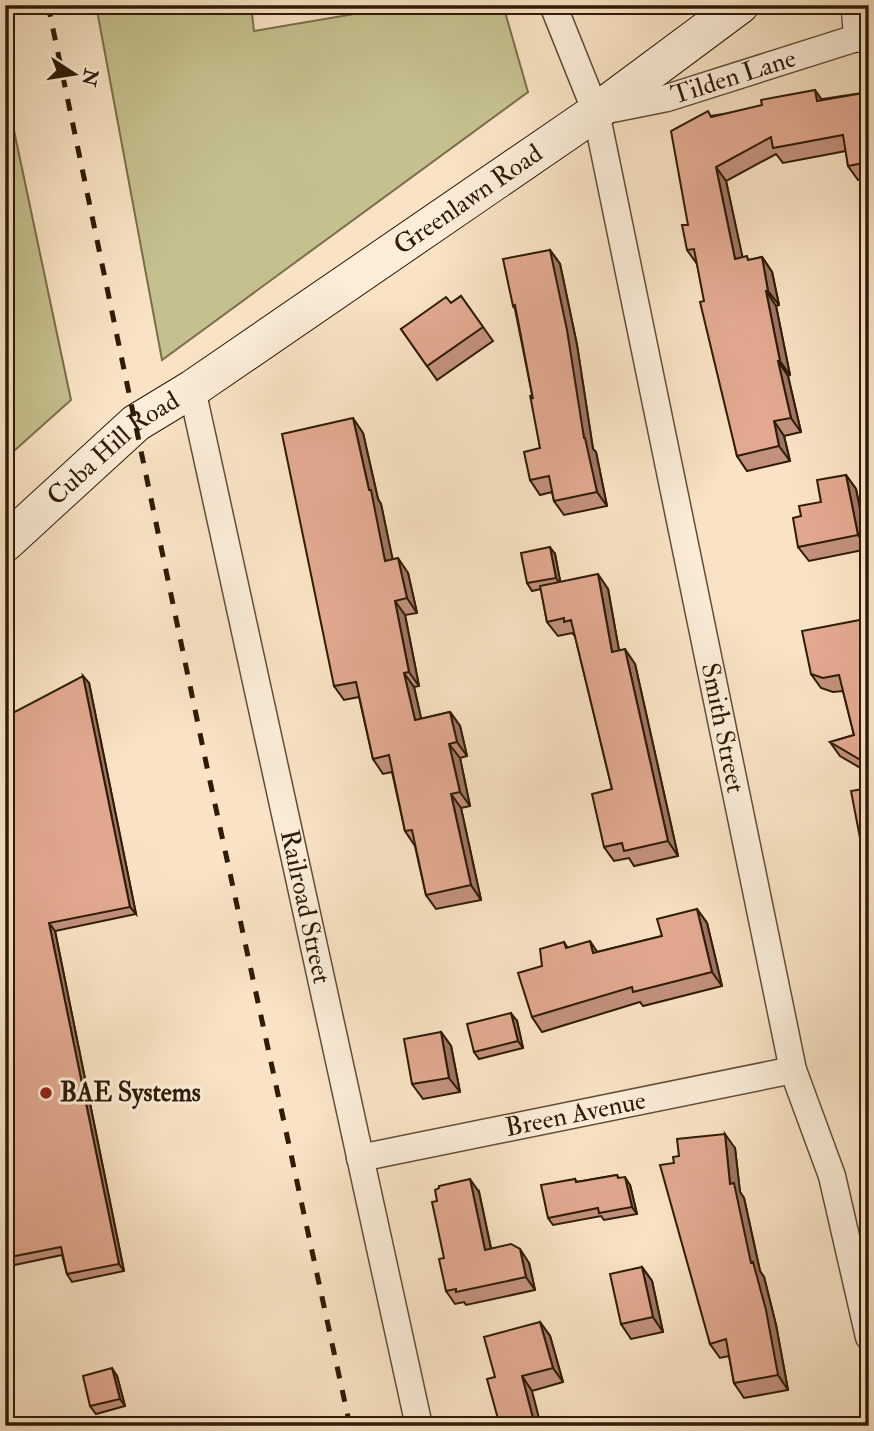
<svg xmlns="http://www.w3.org/2000/svg" width="874" height="1431" font-family="'IM FELL Double Pica',serif">
	<style>
		.green { fill: #c5c18f; stroke: #7a6e4b; stroke-width: 2 }
		.lines { fill: none; stroke-linecap: round; stroke-linejoin: round }
		.lane-casing { stroke: #624d36; stroke-width: 17 }
		.street-casing { stroke: #624d36; stroke-width: 29 }
		.secondary-casing { stroke: #2f1b07; stroke-width: 39 }
		.lane { stroke: #fbedd9; stroke-width: 14 }
		.street { stroke: #fbedd9; stroke-width: 26 }
		.secondary { stroke: #fbedd9; stroke-width: 37 }
		.rail { stroke: #2f1b07; stroke-width: 5; stroke-dasharray: 12 12; stroke-linecap: butt }
		.wall { fill: #c2917c; stroke: #2f1b07; stroke-width: 2 }
		.shaded-wall { fill: #9e7665; stroke: #2f1b07; stroke-width: 2 }
		.building { fill: #e2a990; stroke: #2f1b07; stroke-width: 2 }
		.poi-dot { fill: #8f2418; stroke: #fbedd9; stroke-width: 2.5 }
		.labels { text-anchor: middle; dominant-baseline: central; stroke-width: 6; stroke-linejoin: round; paint-order: stroke }
		.street-label { font-size: 26px; fill: #2f1b07; stroke: #fbedd9 }
		.poi-label { font-size: 26px; font-weight: bold; fill: #2f1b07; stroke: #fbedd9; text-anchor: start }
	</style>
	<rect width="100%" height="100%" fill="#f9e3c4"/>
	<filter id="stains"><feTurbulence type="fractalNoise" baseFrequency=".00286" numOctaves="4"/><feColorMatrix values="0 0 0 0 .2 0 0 0 0 .09 0 0 0 0 .02 0 0 0 .5 -.17"/></filter>
	<radialGradient id="worn" r=".72"><stop offset=".6" stop-color="#630" stop-opacity="0"/><stop offset="1" stop-color="#630" stop-opacity=".3"/></radialGradient>
	<!-- green -->
	<path class="green" d="M96 5H251L254 31 407 5H503L528 92 162 360Z
		M5 88 71 400 5 459Z"/>
	<g class="lines">
		<!-- lane casing -->
		<g class="lane-casing">
			<path id="lane" d="M5 1422 7 1426"/>
		</g>
		<!-- street casing -->
		<g class="street-casing">
			<g id="street">
				<path id="s1" d="M553 5 596 112 793 1070 832 1176 869 1337"/>
				<path id="s2" d="M602 111 667 98 869 34"/>
				<path id="s3" d="M192 389 419 1426"/>
				<path id="s4" d="M360 1158 793 1070"/>
			</g>
		</g>
		<!-- secondary casing -->
		<g class="secondary-casing">
			<g id="secondary">
				<path d="M860 5 862 34"/>
				<path id="s5" d="M5 543 136 423 192 389 596 112 740 5"/>
			</g>
		</g>
		<!-- lane -->
		<use href="#lane" class="lane"/>
		<!-- street -->
		<use href="#street" class="street"/>
		<!-- secondary -->
		<use href="#secondary" class="secondary"/>
		<!-- rail -->
		<path class="rail" d="M48 5 208 772 350 1426"/>
	</g>
	<!-- wall -->
	<path class="wall" d="M869 92V178L858 180 848 166 846 151 783 163 776 154 726 181 742 257 750 260 762 257 772 272 779 305 776 306 790 375 788 376 801 432 784 436 790 461 747 471 737 456 697 264 687 250 688 225 711 116Z
		M550 250 560 264 577 345 593 449 596 452 607 506 564 515 554 501 552 492 540 495 530 480 540 448 533 399 515 309 513 306Z
		M461 296 493 341 437 380 401 329 451 303Z
		M363 433 378 499 381 504 392 559 408 573 417 613 405 615 419 686 414 687 421 719 450 712 460 726 467 756 460 758 470 806 461 808 481 900 436 909 426 895 415 846 405 831 392 772 383 774 373 759 359 697 344 700 334 686Z
		M846 475 856 489 868 549 809 561 798 547 801 516 821 502Z
		M555 554 560 582 608 589 619 651 635 664 678 856 634 866 629 858 614 861 604 847 612 789 575 636 572 633 558 636 547 622 541 589 532 591 527 583Z
		M865 619 869 624V773L840 756 830 742 854 735 843 691 833 692 821 688 811 674Z
		M89 683 136 914 55 931 124 1271 72 1282 67 1274 62 1255 5 1267V717Z
		M869 788V851L860 838Z
		M697 909 707 923 722 986 643 1006 640 1002 542 1032 532 1017 542 966 564 942 568 948 597 952 662 936Z
		M517 1021 523 1048 479 1059 474 1052Z
		M441 1032 451 1046 460 1092 423 1099 412 1084Z
		M735 1148 740 1192 744 1198 760 1271 764 1277 776 1325 788 1390 744 1398 734 1383 729 1356 720 1358 710 1344 674 1163Z
		M617 1175 619 1178 630 1185 637 1214 604 1220 601 1216 553 1225 548 1218 575 1179 577 1182Z
		M479 1192 491 1248 529 1263 535 1290 466 1305 464 1302 455 1304 446 1291 444 1258Z
		M642 1267 652 1281 663 1332 631 1339 621 1324Z
		M540 1322 550 1336 563 1382 532 1391 495 1377Z
		M117 1376 125 1406 96 1414 90 1406Z"/>
	<!-- shaded-wall -->
	<path class="shaded-wall" d="M815 90 825 104 817 101Z
		M716 167 726 181 746 273 735 259Z
		M550 250 560 264 577 345 593 449 596 452 607 506 597 492 584 438Z
		M762 257 772 272 779 305 768 291Z
		M766 291 776 306 790 375 780 361Z
		M778 361 788 376 801 432 791 418Z
		M353 418 363 433 378 499 381 504 396 575 385 561Z
		M774 421 784 436 790 461 779 446Z
		M846 475 856 489 868 549 858 535Z
		M550 547 555 554 561 585 556 578Z
		M398 558 408 573 417 613 407 598Z
		M598 574 608 589 622 667 612 652Z
		M395 601 405 615 419 686 409 672Z
		M865 619 869 624V640Z
		M625 649 635 664 678 856 668 841Z
		M404 673 414 687 425 735 415 720Z
		M83 676 89 683 136 914 130 907Z
		M450 712 460 726 467 756 457 742Z
		M449 744 460 758 470 806 460 792Z
		M451 794 461 808 481 900 471 885Z
		M697 909 707 923 722 986 712 972Z
		M49 923 55 931 124 1271 119 1264Z
		M590 941 600 956 593 953Z
		M511 1013 517 1021 523 1048 518 1041Z
		M441 1032 451 1046 460 1092 449 1078Z
		M725 1134 735 1148 740 1192 744 1198 760 1271 764 1277 776 1325 788 1390 778 1375 730 1184Z
		M625 1177 630 1185 637 1214 632 1207Z
		M470 1179 479 1192 494 1263 485 1250Z
		M520 1249 529 1263 535 1290 526 1277Z
		M642 1267 652 1281 663 1332 653 1317Z
		M540 1322 550 1336 563 1382 553 1368Z
		M112 1368 117 1376 125 1406 120 1399Z
		M522 1376 532 1391 541 1426H535Z"/>
	<!-- building -->
	<path class="building" d="M815 90 817 101 869 92V162L848 166 843 135 773 148 771 137 716 167 735 259 747 256 748 260 762 257 768 291H766L780 361H778L791 418 774 421 779 446 737 456 700 302 704 301 694 249 687 250 682 225H688L671 131 708 111 711 117 762 105 761 100Z
		M550 250 567 330 584 438H585L597 492 554 501 549 476 530 480 524 452 540 448 530 395 533 399 515 305 513 306 503 259Z
		M461 296 483 327 427 366 401 329 446 297 451 303Z
		M353 418 369 490H371L385 561 398 558 407 598 395 601 409 672 404 673 415 720 450 712 457 742 449 744 460 792 451 794 471 885 426 895 412 830 405 831 389 755 373 759 356 682 334 686 282 434Z
		M846 475 858 535 798 547 793 518 801 516 799 506 821 502 817 480Z
		M550 547 556 578 527 583 521 553Z
		M598 574 612 652 625 649 668 841 624 851 622 843 604 847 592 794 612 789 571 620 564 622V618L547 622 540 586Z
		M865 619 869 640V765L830 742 854 735 839 675 823 678 811 674 802 631Z
		M83 676 130 907 49 923 119 1264 67 1274 61 1247 5 1258V717Z
		M869 788V839L868 837 860 838 851 791Z
		M697 909 712 972 633 992 632 987 532 1017 518 973 542 966 540 949 564 942 566 948 590 941 593 953 662 936 657 919Z
		M511 1013 518 1041 474 1052 467 1024Z
		M441 1032 449 1078 412 1084 404 1039Z
		M725 1134 730 1184 734 1183 751 1263 753 1262 766 1310 778 1375 734 1383 726 1339 710 1344 660 1165 674 1163 673 1157 679 1156 677 1139Z
		M617 1175 618 1178 625 1177 632 1207 599 1213 598 1208 548 1218 541 1185 575 1179 576 1182Z
		M470 1179 485 1250 511 1244 520 1249 526 1277 456 1292V1289L446 1291 439 1259 444 1258 432 1202 437 1201 435 1190 439 1188V1186Z
		M642 1267 653 1317 621 1324 610 1274Z
		M540 1322 553 1368 522 1376 535 1426H500L487 1379 495 1377 484 1337Z
		M112 1368 120 1399 90 1406 83 1376Z"/>
	<!-- markers -->
	<circle class="poi-dot" cx="46" cy="1093" r="7"/>
	<g class="labels">
		<!-- street labels -->
		<g class="street-label">
			<text stroke="none"><textPath href="#s2" startOffset="136">Tilden Lane</textPath></text>
			<text stroke="none"><textPath href="#s5" startOffset="578">Greenlawn Road</textPath></text>
			<text stroke="none"><textPath href="#s5" startOffset="144">Cuba Hill Road</textPath></text>
			<text stroke="none"><textPath href="#s1" startOffset="744">Smith Street</textPath></text>
			<text stroke="none"><textPath href="#s3" startOffset="530">Railroad Street</textPath></text>
			<text stroke="none"><textPath href="#s4" startOffset="220">Breen Avenue</textPath></text>
		</g>
		<!-- poi labels -->
		<g class="poi-label">
			<text x="60" y="1093">BAE Systems</text>
		</g>
	</g>
	<!-- margin -->
	<rect width="874" height="1431" fill="none" stroke="#f9e3c4" stroke-width="28"/>
	<rect x="7" y="7" width="860" height="1417" fill="none" stroke="#2f1b07" stroke-width="3.5"/>
	<rect x="14" y="14" width="846" height="1403" fill="none" stroke="#2f1b07" stroke-width="2"/>
	<!-- north arrow -->
	<g transform="translate(74 74) rotate(102)" stroke="#fbedd9" stroke-width="5" paint-order="stroke">
	<path d="M0-5L12 26L0 18L-12 26Z" fill="#2f1b07"/>
	<text y="-10" font-size="19" font-weight="bold" text-anchor="middle" fill="#2f1b07">N</text>
	</g>
	<rect width="100%" height="100%" filter="url(#stains)"/>
	<rect width="100%" height="100%" fill="url(#worn)"/>
</svg>
